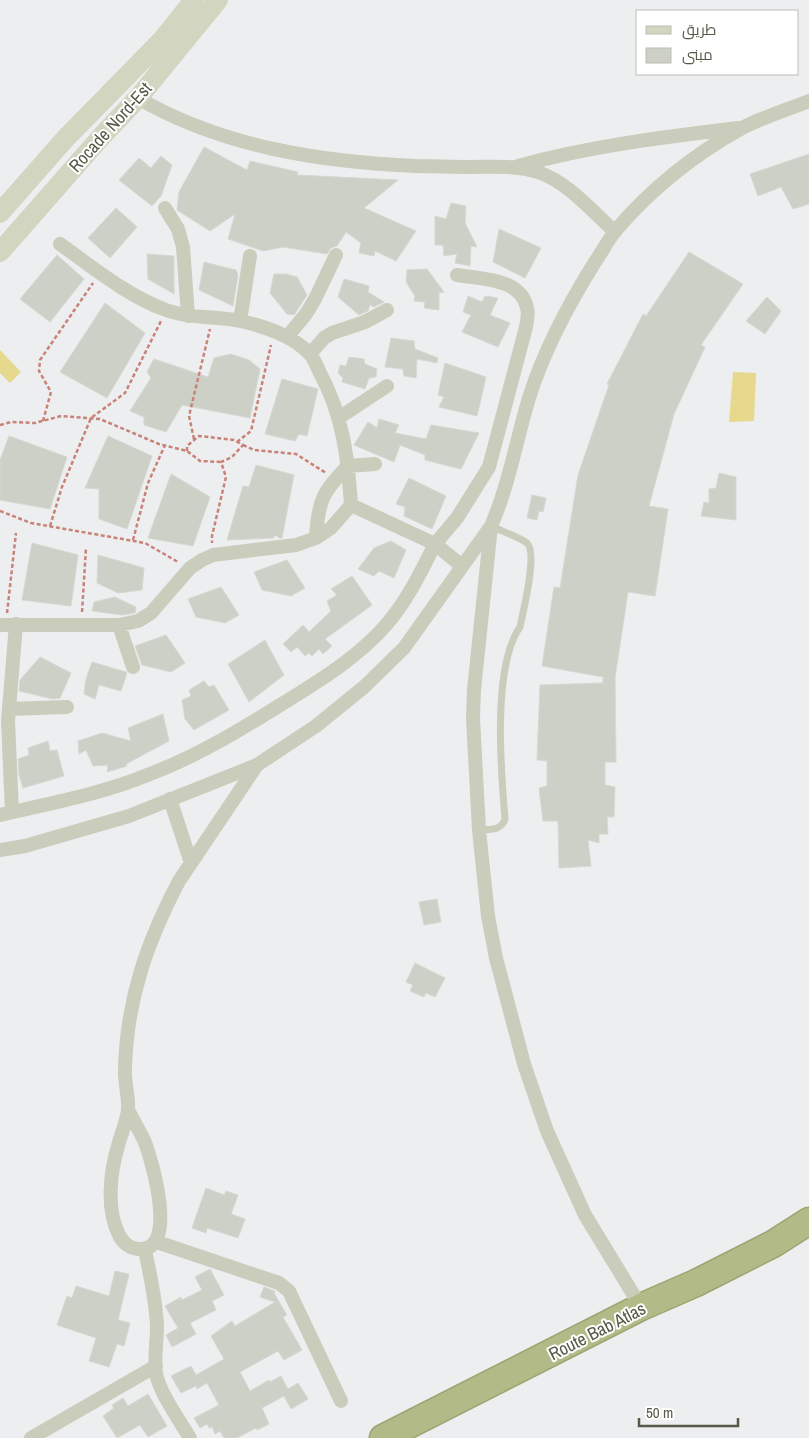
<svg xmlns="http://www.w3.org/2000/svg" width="809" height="1438" font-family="'Archivo Narrow',Cairo,sans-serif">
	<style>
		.water { fill: #e6d88c }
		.building { fill: #cdd0c7; stroke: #d6d8d1 }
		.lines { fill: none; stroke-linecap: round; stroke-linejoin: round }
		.highway-casing { stroke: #9da572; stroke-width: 29 }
		.path { stroke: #c88277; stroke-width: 2.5; stroke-dasharray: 4 2.5; stroke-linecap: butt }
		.lane { stroke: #caccbc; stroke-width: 7 }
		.street { stroke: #caccbc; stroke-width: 14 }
		.secondary { stroke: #d2d5c0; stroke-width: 20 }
		.highway { stroke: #b2ba87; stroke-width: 26 }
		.labels { text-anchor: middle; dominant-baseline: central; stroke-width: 4; stroke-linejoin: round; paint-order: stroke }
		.street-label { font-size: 18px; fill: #575946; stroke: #fff }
	</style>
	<rect width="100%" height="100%" fill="#edeef0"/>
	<!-- water -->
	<path class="water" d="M0 350 21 372 10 383 0 373Z
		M733 372 756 373 754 421 729 422Z"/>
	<!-- building -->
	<path class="building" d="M204 147 247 170 250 161 298 172 297 175 398 180 364 208 416 231 396 261 375 251 374 256 359 253 361 243 346 232 337 246 331 248 327 254 283 247 263 251 228 239 235 214 210 231 177 210 179 192Z
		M809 154V204L793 209 781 187 758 196 750 174Z
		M161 156 172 165 161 196 152 206 119 180 139 158 151 168Z
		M451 203 466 206 465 223 477 247 471 246 470 266 455 263 457 254 444 256 443 245H435V216L446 219Z
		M116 208 137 227 110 258 88 238Z
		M499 229 541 248 525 278 493 262Z
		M689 252 743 284 701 345 705 347 674 414 649 506 668 509 655 596 628 592 615 678 616 762H605V785L615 787 614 817H607L608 834H599V843L588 840 591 866 559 868 558 821H543L539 788 547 786V761L537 760 540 685 603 683V677L542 666 554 587 560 588 578 475 609 385 607 384 643 314 646 316Z
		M147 254 174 256V294L148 279Z
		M57 255 84 279 50 322 20 299Z
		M204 262 236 270 238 275 233 306 199 290Z
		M427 269 444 292 439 293V310L424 308 425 302 414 301 415 296 406 282 407 270Z
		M274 274H286L297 277 307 295 294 315 287 314 270 293Z
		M344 279 369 286 368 292 384 302 374 307 370 305 368 311 359 315 338 297Z
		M468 296 482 302 485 296 498 298 490 315 510 323 498 347 462 332 471 315 463 312Z
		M767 297 781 311 765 334 746 321Z
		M105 303 145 333 107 398 60 372Z
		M391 338 414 341 415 349 438 358 437 363 417 359 416 378 404 376 403 369 385 367Z
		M231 354 249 360 260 369 250 418 182 405 166 432 144 425V417L130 411 151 378 147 372 154 359 208 377 214 358Z
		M349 357 364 359 365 364 377 369 376 377 369 378 365 389 342 382 343 378 338 373 340 365 346 366Z
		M445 363 486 377 477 416 439 407 444 397 438 395Z
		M282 379 318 389 307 436 299 434 295 441 265 434Z
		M379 419 399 425 395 433 426 439 431 425 479 433 461 469 425 460V455L400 445 394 462 354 445 368 422 377 428Z
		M9 436 67 457 50 509 0 500V460Z
		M108 436 152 456 127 529 99 519V489L85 488Z
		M256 465 294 475 282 538H279L276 535 273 538 227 540 243 486 249 487Z
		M719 473 736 477V520L701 516 704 502 709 503V489L716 488Z
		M171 474 210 497 193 546 148 538Z
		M409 478 446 496 432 529 404 516 405 507 396 504Z
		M532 495 546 498 543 512 539 511 537 520 527 518Z
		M391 541 406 550 394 578 379 571 374 576 358 569 374 548Z
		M32 543 78 555 71 606 22 600Z
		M98 555 144 568 142 590 118 593 97 583Z
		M287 560 305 588 291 596 262 590 254 572Z
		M352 576 372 605 325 639 332 646 323 654 319 649 312 656 309 653 305 656 297 647 291 652 283 644 303 625 309 632 331 611 327 601 337 595 331 589Z
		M221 587 239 615 225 623 196 617 188 599Z
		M115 597 136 607 135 613 122 615 92 611 94 602Z
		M166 635 185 663 171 672 142 665 135 646Z
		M265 640 284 675 249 702 228 664Z
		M40 657 71 673 60 698 53 699 19 691 20 680Z
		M92 662 126 672 127 673 121 691 99 685 95 699 84 694 86 679Z
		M204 681 209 687 214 685 229 710 194 730 185 719 182 700 191 696 189 690Z
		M163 714 169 741 126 764 127 766 107 772 108 765 93 766 86 750 79 754 78 741 102 733 131 741 128 728Z
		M48 741 50 751 57 750 64 776 23 788 19 775 18 759 29 755 28 748Z
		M437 899 441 922 424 925 419 902Z
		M415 963 445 978 435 997 426 993 424 997 410 991 413 985 406 982Z
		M206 1188 224 1195 226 1191 238 1195 231 1214 245 1219 238 1238 207 1228 206 1233 192 1228Z
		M210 1269 224 1295 212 1301 216 1310 190 1323 196 1334 172 1347 166 1335 178 1328 165 1306 181 1297 182 1300 202 1290 195 1277Z
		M115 1271 129 1274 118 1320 130 1323 124 1346 117 1344 109 1367 89 1361 96 1338 57 1325 67 1296 72 1298 76 1286 109 1296Z
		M264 1287 275 1291 274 1293 287 1315 283 1317 302 1350 284 1360 278 1351 240 1372 250 1391 269 1380 270 1382 281 1376 288 1389 298 1383 308 1399 291 1409 284 1396 262 1408 269 1424 257 1430 256 1428 237 1438H224L220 1431 215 1434 212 1427 209 1428 207 1424 200 1428 194 1418 219 1405 207 1383 197 1389 196 1386 181 1393 171 1376 191 1366 196 1375 224 1359 211 1336 232 1321 235 1326 275 1302 260 1297Z
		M148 1394 167 1426 148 1437 140 1425 117 1438 103 1416 114 1408 112 1405 123 1398 128 1406Z"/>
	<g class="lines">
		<!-- highway casing -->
		<g class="highway-casing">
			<path id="highway" d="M383 1438 641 1307 696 1283 773 1244 809 1221"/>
		</g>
		<!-- path -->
		<path class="path" d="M43 421 51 392 39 371 40 360 93 283
			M0 425 11 422 35 423 61 416 100 419 159 444 187 451 200 461 221 462
			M194 439 189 416 210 329
			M237 442 251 431 271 345
			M243 445 254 450 296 454 326 473
			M187 451V446L199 436 234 440 243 445 232 457 221 462 226 477 212 536V543
			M0 511 31 523 145 543 178 562
			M50 526 62 487 91 418 125 393 161 321
			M133 540 148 483 165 445
			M82 612 86 548
			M7 613 16 533"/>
		<!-- lane -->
		<path class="lane" d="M479 830C490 829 501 831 505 819 501 771 492 667 520 627 523 612 538 553 527 543 521 538 499 530 491 526"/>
		<!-- street -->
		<path class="street" d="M138 98C222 147 321 162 417 166 435 166 453 167 470 167 493 167 516 165 538 172 569 183 591 210 615 232
			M518 166C590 146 664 137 738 128
			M165 208 178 229 183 247 188 316
			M60 244C92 267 129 297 166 310 190 319 217 316 241 321 266 327 291 335 309 353 314 358 317 367 320 373 343 415 348 459 351 505
			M457 275C481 279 521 278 527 308 529 313 527 321 526 327L489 467 457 518 435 544 462 566
			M240 321 250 256
			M287 337 306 314 315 299 336 255
			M310 354 324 338 332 333 365 322 387 310
			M340 417 387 386
			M316 538C318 502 322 492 348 466L375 464
			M0 625H119L138 621 151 613 190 568 202 560 213 555 296 545 316 538 331 528 351 505 435 544C421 572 407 601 386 625 360 655 324 678 290 699 245 727 200 755 150 774 102 794 51 803 0 815
			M119 625 133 667
			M9 709 67 707
			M170 799 191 863
			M12 812 8 721 16 624
			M0 850 25 846 129 816 257 765 316 726 364 687 404 648 491 526
			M128 1110C133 1120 139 1130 144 1140 152 1160 179 1252 139 1249 130 1249 123 1243 119 1235 106 1209 110 1173 118 1146 121 1134 127 1121 128 1110 129 1096 124 1082 125 1068 127 999 147 942 179 881L257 765
			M157 1242 279 1283 289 1291 341 1401
			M145 1250C150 1275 156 1300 157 1326 157 1342 154 1357 156 1373 159 1392 180 1421 190 1438
			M641 1307 585 1215 547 1131 524 1064 496 958 488 916 479 830 473 718 474 690 491 526C509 485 516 441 529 398 544 350 568 305 595 262 602 252 608 240 616 230 651 189 695 154 742 128 763 117 787 110 809 101
			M31 1438 156 1366"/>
		<!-- secondary -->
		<path class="secondary" d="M0 213 65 139 163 39 194 0
			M0 252 101 137 138 98 218 0"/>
		<!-- highway -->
		<use href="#highway" class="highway"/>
	</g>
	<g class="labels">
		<!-- street labels -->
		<g class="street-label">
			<text transform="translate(110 127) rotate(-48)">Rocade Nord-Est</text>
			<text transform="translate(597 1331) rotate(-27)">Route Bab Atlas</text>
		</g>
	</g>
	<!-- legend -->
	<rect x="636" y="10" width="162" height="65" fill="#ffffff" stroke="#bcbdb5"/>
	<rect x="646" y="26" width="25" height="8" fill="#d2d5c0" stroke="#bcbdb5"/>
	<text x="682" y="35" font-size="15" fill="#575946">طريق</text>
	<rect x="646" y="48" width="25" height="15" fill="#cdd0c7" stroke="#bcbdb5"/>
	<text x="682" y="60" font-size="15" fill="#575946">مبنى</text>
	<!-- scale -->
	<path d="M639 1418v8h99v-8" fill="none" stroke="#575946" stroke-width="2.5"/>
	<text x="646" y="1418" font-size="15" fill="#575946" stroke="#ffffff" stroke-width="4" paint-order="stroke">50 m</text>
</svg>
